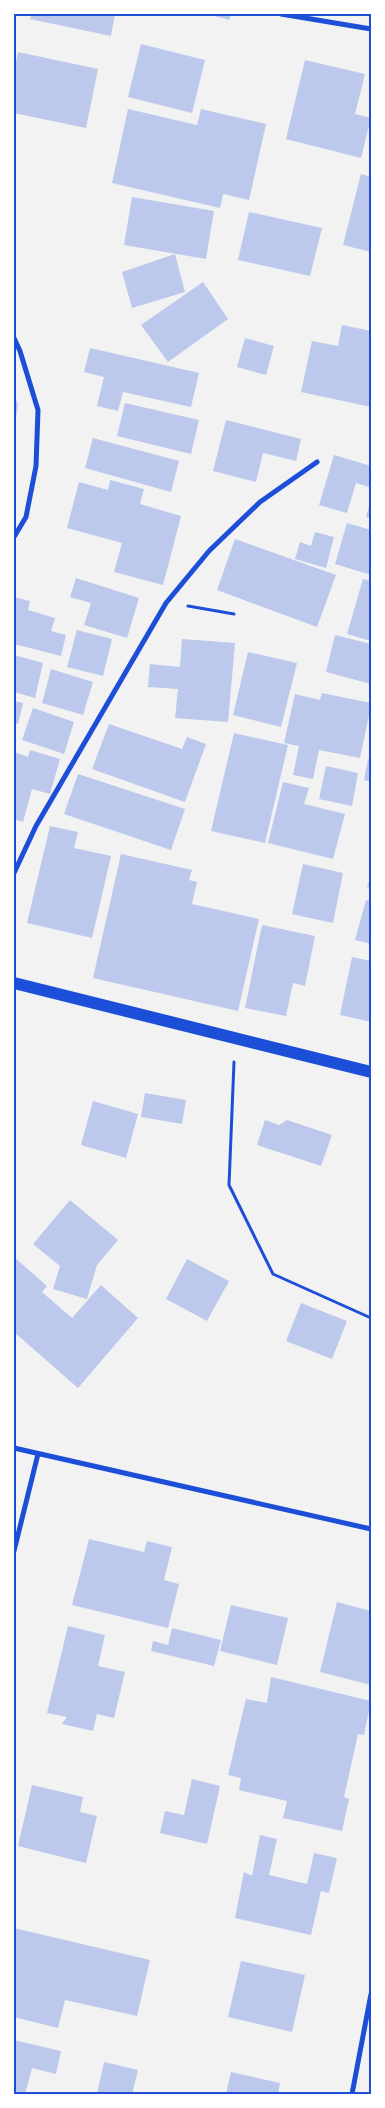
<svg xmlns="http://www.w3.org/2000/svg" width="385" height="2108" font-family="Commissioner,sans-serif">
	<style>
		.building { fill: #bdc9ec }
		.lines { fill: none; stroke-linecap: round; stroke-linejoin: round }
		.path { stroke: #1d4ed8; stroke-width: 3 }
		.minor { stroke: #1d4ed8; stroke-width: 5 }
		.primary { stroke: #1d4ed8; stroke-width: 12 }
		.neatline { fill: none; stroke: #1d4ed8; stroke-width: 2 }
	</style>
	<rect width="100%" height="100%" fill="#f2f2f2"/>
	<!-- building -->
	<path class="building" d="M32 14H115L111 36 30 19Z
		M207 14H231L229 20Z
		M141 44 205 60 192 113 128 97Z
		M18 52 98 69 86 128 14 113V72Z
		M305 60 365 74 355 114 371 118 361 158 286 139Z
		M128 109 197 125 201 109 266 124 249 200 223 194 220 208 112 183Z
		M361 174 371 177V252L343 245Z
		M132 197 214 211 206 259 124 245Z
		M249 212 322 228 310 276 238 260Z
		M175 254 185 292 132 308 122 272Z
		M203 282 228 319 168 362 141 325Z
		M342 325 371 331V407L301 392 312 341 338 346Z
		M245 338 274 346 266 375 237 367Z
		M90 348 199 373 191 407 123 392 118 411 97 406 104 377 84 372Z
		M14 393 18 405 15 424H14Z
		M125 403 199 420 191 454 117 436Z
		M226 420 301 439 296 461 263 453 256 482 213 471Z
		M93 438 179 461 171 492 85 468Z
		M334 455 371 466 369 487 356 483 347 513 319 505Z
		M110 480 144 489 140 504 181 516 163 585 114 572 122 543 67 528 79 482 108 490Z
		M371 499V518L366 517Z
		M347 523 371 530V575L335 564Z
		M315 532 334 537 326 568 295 559 300 542 311 546Z
		M235 539 336 575 317 627 217 590Z
		M76 578 139 598 127 638 84 625 91 603 70 597Z
		M363 579 371 581V641L347 634Z
		M14 597 30 601 28 610 55 618 51 631 66 635 61 656 14 644Z
		M77 630 112 639 103 676 67 667Z
		M335 635 371 644V684L326 672Z
		M182 639 235 643 228 722 175 718 178 689 148 687 150 664 180 667Z
		M248 652 297 663 281 727 233 715Z
		M14 655 43 663 35 698 14 692Z
		M51 669 93 682 83 715 42 703Z
		M322 693 371 703V706L360 758 319 750 313 779 293 775 299 746 284 743 295 694 320 700Z
		M14 701 23 703 18 724 14 723Z
		M33 708 74 722 64 754 22 740Z
		M109 724 182 749 187 737 206 744 185 802 92 769Z
		M234 733 288 745 265 843 211 831Z
		M30 750 60 759 50 794 32 789 23 822 14 819V752L28 757Z
		M368 759 371 760V782L364 780Z
		M326 766 358 773 352 806 319 799Z
		M78 774 185 809 171 850 64 814Z
		M283 782 309 788 304 804 345 814 333 859 268 843Z
		M50 826 78 832 74 848 111 856 92 938 27 923Z
		M121 854 192 870 189 880 197 882 192 904 259 919 238 1011 93 978Z
		M303 864 343 873 333 923 292 914Z
		M371 875V888L367 887Z
		M366 900 371 901V944L355 940Z
		M262 925 315 936 305 986 293 983 286 1016 245 1008Z
		M352 957 371 961V1022L340 1015Z
		M145 1093 186 1100 182 1124 141 1117Z
		M93 1101 138 1114 126 1158 81 1145Z
		M265 1120 279 1125 287 1120 332 1135 321 1166 257 1145Z
		M70 1200 118 1240 97 1265 87 1299 53 1289 60 1266 33 1244Z
		M14 1257 47 1286 42 1292 72 1318 101 1285 138 1318 78 1388 14 1332Z
		M187 1259 229 1281 207 1321 166 1299Z
		M301 1303 347 1321 332 1359 286 1341Z
		M89 1539 144 1552 147 1541 172 1547 164 1580 179 1584 168 1628 72 1605Z
		M337 1602 371 1611V1685L320 1672Z
		M231 1605 288 1618 277 1665 220 1651Z
		M68 1626 105 1635 98 1666 125 1672 114 1718 97 1714 93 1731 62 1724 67 1717 47 1713Z
		M172 1628 221 1640 214 1666 151 1651 153 1641 168 1645Z
		M271 1677 371 1701 364 1735 358 1734 344 1797 349 1799 342 1831 283 1818 287 1801 239 1790 241 1778 228 1775 246 1699 267 1703Z
		M192 1779 220 1786 207 1844 160 1833 165 1811 184 1815Z
		M32 1785 83 1797 80 1812 97 1816 86 1863 18 1846Z
		M260 1835 277 1839 269 1875 307 1884 314 1853 337 1858 329 1893 321 1891 311 1935 235 1918 244 1872 252 1876Z
		M14 1928 150 1960 137 2016 65 2000 58 2028 14 2017Z
		M241 1961 305 1975 292 2032 228 2017Z
		M14 2040 61 2051 56 2074 32 2068 25 2094H14Z
		M104 2062 138 2070 132 2094H97Z
		M231 2072 280 2083 278 2094H226Z"/>
	<g class="lines">
		<!-- path -->
		<path class="path" d="M188 606 234 614
			M234 1062 229 1185 273 1274 371 1318"/>
		<!-- minor -->
		<path class="minor" d="M281 14 371 29
			M14 338 20 351 38 410 36 466 26 517 14 537
			M14 873 36 826 166 603 209 551 260 502 317 462
			M14 1448 371 1529
			M14 1551 38 1454
			M352 2094 371 1994"/>
		<!-- primary -->
		<path class="primary" d="M14 983 371 1072"/>
	</g>
	<!-- border -->
	<rect width="385" height="2108" fill="none" stroke="#ffffff" stroke-width="30"/>
	<rect x="15" y="15" width="355" height="2078" class="neatline"/>
</svg>
